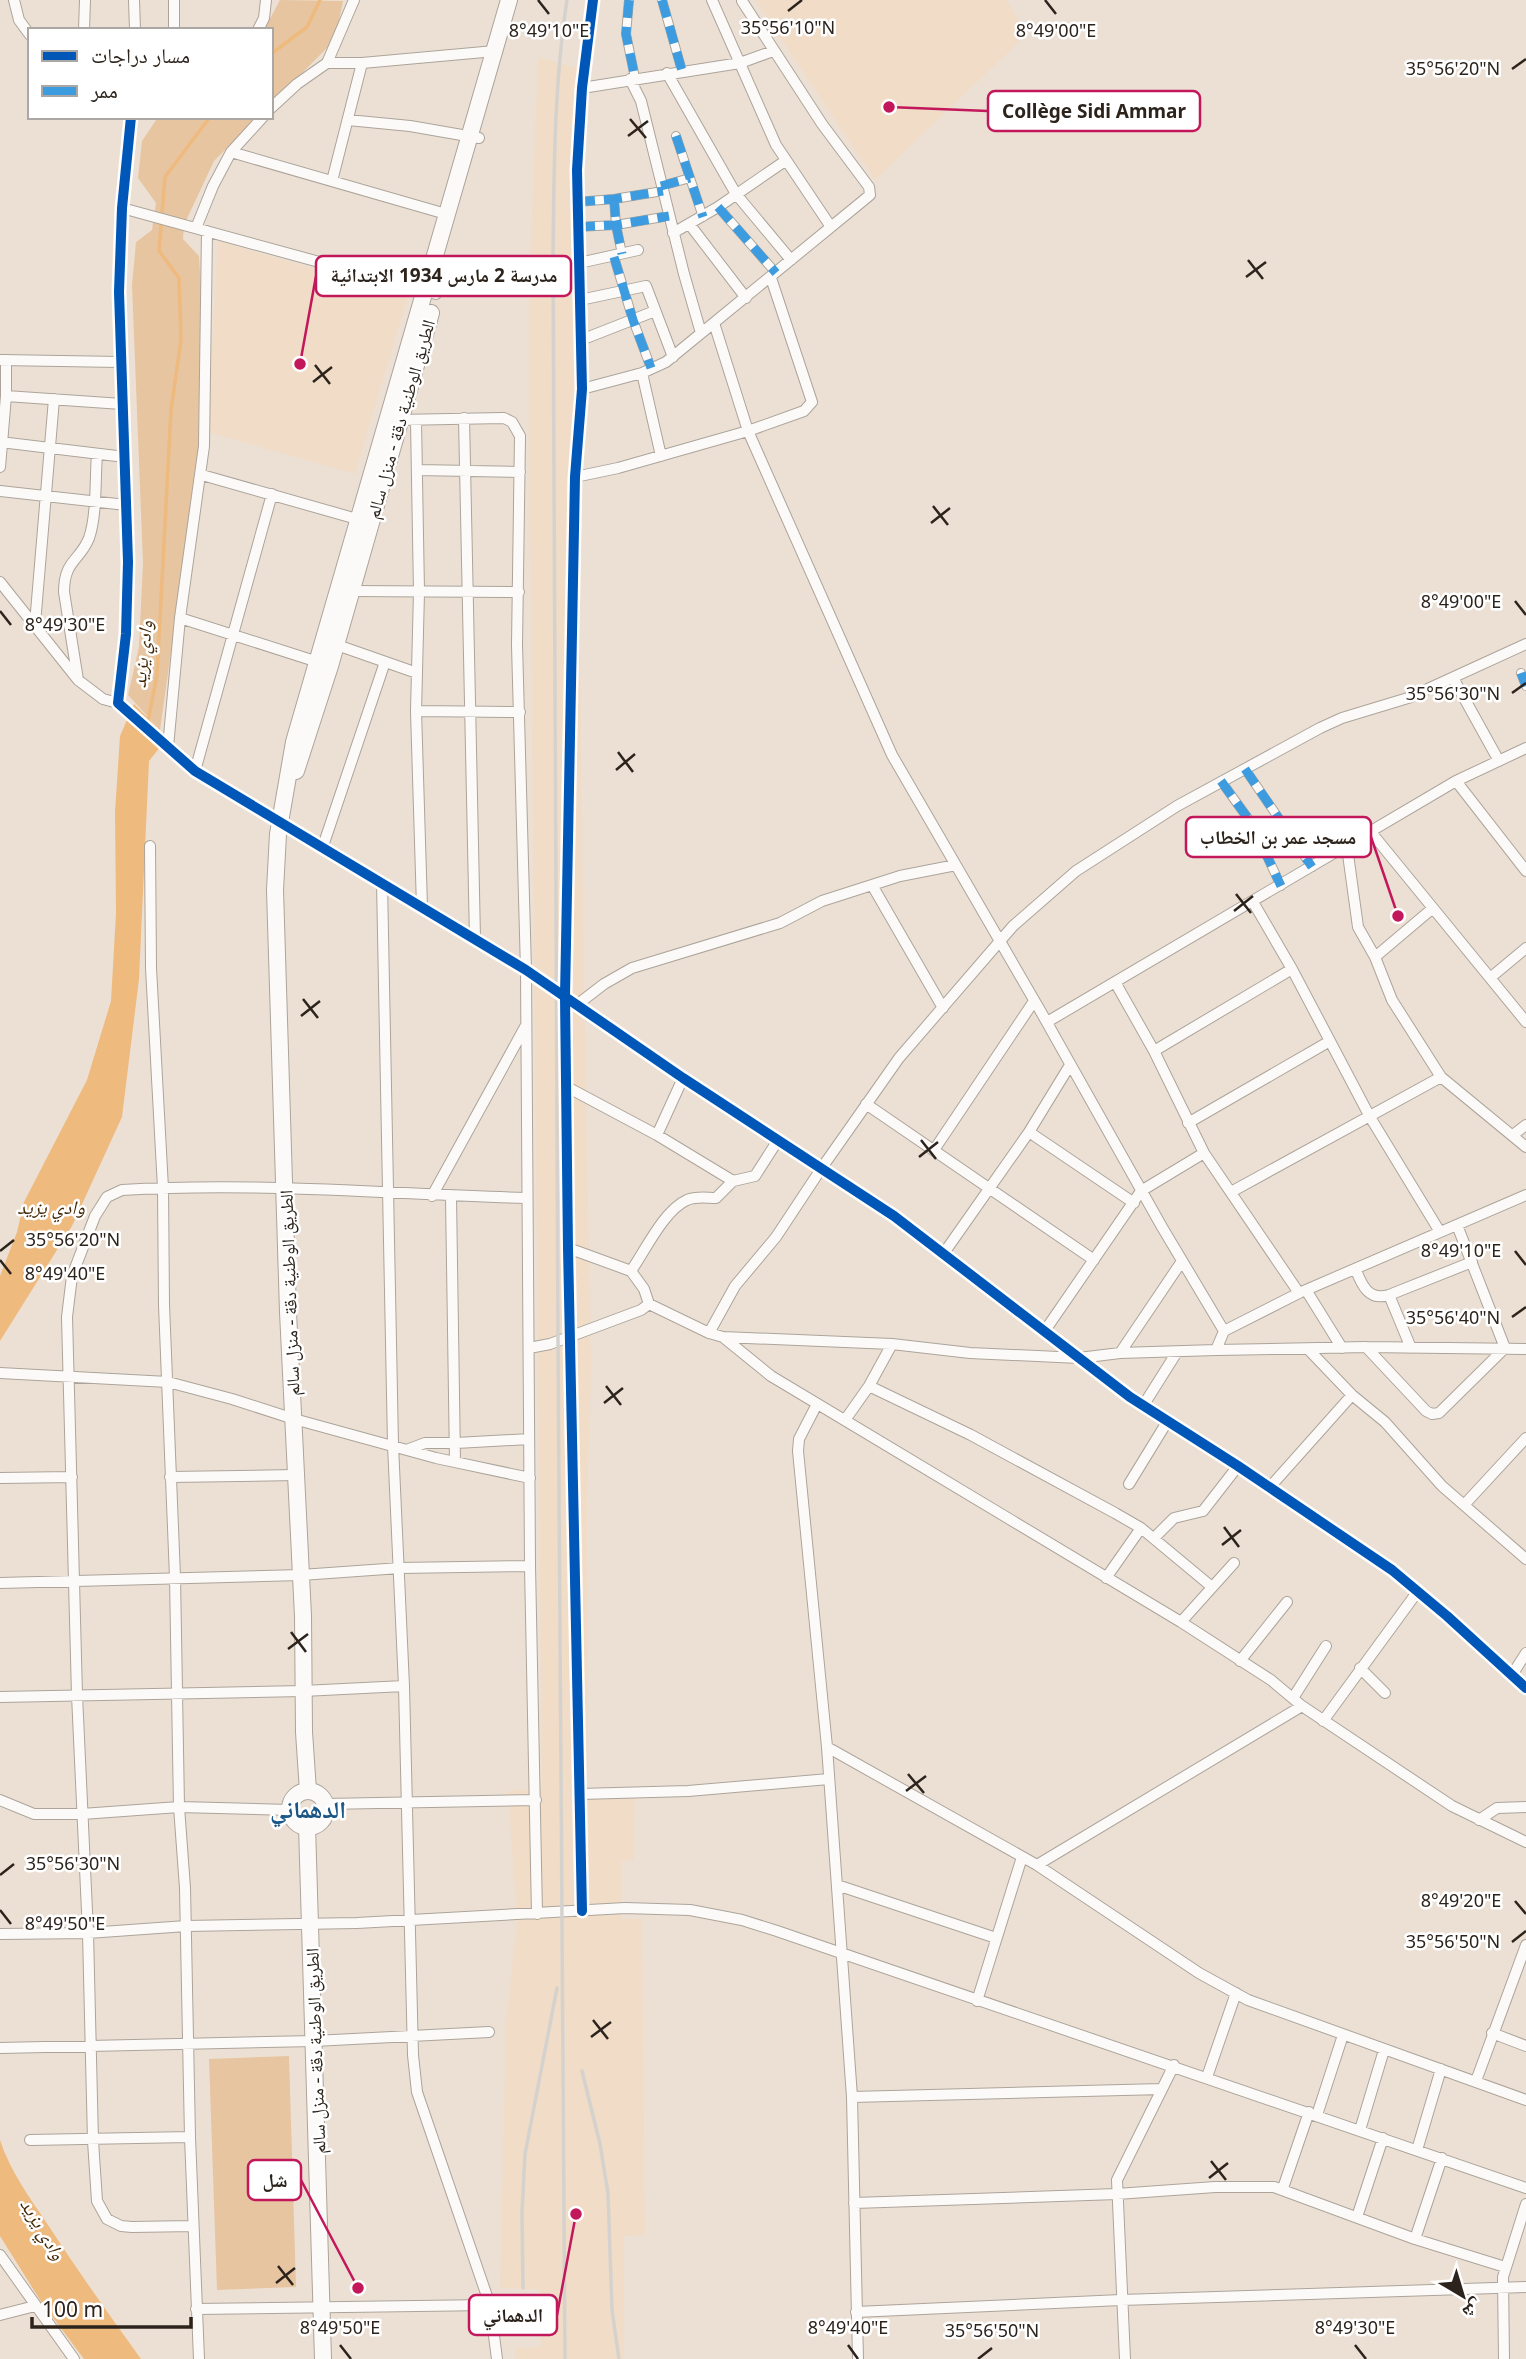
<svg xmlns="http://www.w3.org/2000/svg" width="1526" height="2359" font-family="'Noto Sans','Noto Naskh Arabic',sans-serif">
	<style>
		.built { fill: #f0dcc7 }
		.green { fill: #e7c5a1 }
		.water { fill: #eeba7e }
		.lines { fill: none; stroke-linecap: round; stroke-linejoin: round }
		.stream { stroke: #eeba7e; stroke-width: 3.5 }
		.pedestrian-casing { stroke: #aca49a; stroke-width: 10 }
		.minor-casing { stroke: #aca49a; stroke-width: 12 }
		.primary-casing { stroke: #aca49a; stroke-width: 18 }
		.pedestrian { stroke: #fcfaf9; stroke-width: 8 }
		.minor { stroke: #fcfaf9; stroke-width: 10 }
		.primary { stroke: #fcfaf9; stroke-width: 16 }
		.rail { stroke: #d5d2ce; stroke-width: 3.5 }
		.quiet { stroke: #3d9cdf; stroke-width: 9; stroke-dasharray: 18 9; stroke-linecap: butt }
		.cycleway-casing { stroke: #fff; stroke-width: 15 }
		.cycleway { stroke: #0057b8; stroke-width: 10 }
		.ticks { fill: none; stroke: #2c241c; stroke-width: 2.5 }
		.labels { text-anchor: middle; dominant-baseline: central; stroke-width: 5; stroke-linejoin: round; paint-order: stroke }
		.street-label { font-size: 18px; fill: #2c241c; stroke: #fff }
		.water-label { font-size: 19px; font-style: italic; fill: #422603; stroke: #fff }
		.district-label { font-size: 24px; font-weight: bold; fill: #1a5686; stroke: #fff }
		.ticks-label { font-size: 18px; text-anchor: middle; fill: #2c241c; stroke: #fff; stroke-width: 5; stroke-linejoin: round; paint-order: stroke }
		.leader { fill: none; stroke: #c2185b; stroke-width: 2.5 }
		.callout-dot { fill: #c2185b; stroke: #fff; stroke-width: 2.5 }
		.callout { fill: #fff; stroke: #c2185b; stroke-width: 2.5 }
		.callout-label { font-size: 19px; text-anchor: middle; font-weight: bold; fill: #2c241c }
	</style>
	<rect width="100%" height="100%" fill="#ece0d4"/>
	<!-- built -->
	<path class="built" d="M755 0H1006L1027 34 875 180Z
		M538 57 580 69 574 171 584 989 591 1363 587 1503 588 1788 635 1787 634 1860 621 1861V1919H642L645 2235 624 2236V2359H515V2348L541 2347 540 2289 500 2288 506 2023 517 1921 508 1791 542 1788 529 416 530 264Z
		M218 241 408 296 355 474 208 432Z"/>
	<!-- green -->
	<path class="green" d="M280 0 343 1 335 40 271 104V30H264Z
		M158 117H258L214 161 184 225 183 239 199 256 204 342 200 446 160 730 128 695 139 647 143 563 132 285 136 242 152 230 156 203 138 178 142 141Z
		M289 2056 296 2287 217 2290 209 2059Z"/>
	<!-- water -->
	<path class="water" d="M134 704 160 730 165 741 149 761 139 979 122 1117 72 1226 0 1341V1276L17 1232 24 1202 87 1080 111 1001 116 913 115 812 120 736Z
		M0 2140C10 2171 30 2198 48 2225 78 2271 109 2315 141 2359H84L42 2303 0 2236Z"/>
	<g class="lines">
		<!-- stream -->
		<path class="stream" d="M271 54 307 27 320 0
			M148 721 157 675 171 410 181 340 179 278 159 251 165 177 210 117"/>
		<!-- pedestrian casing -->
		<g class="pedestrian-casing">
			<path id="pedestrian" d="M629 0 626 34 635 78
				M662 0 682 71
				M676 136 703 217
				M661 186 690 178
				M614 199 616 225 622 254
				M577 202 614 199 663 191
				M718 207 776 273
				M577 227 616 225 669 216
				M614 257 633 320 651 368
				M1521 673 1526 686
				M1245 769 1312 867
				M1221 781 1252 824 1281 886"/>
		</g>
		<!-- minor casing -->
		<g class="minor-casing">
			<path id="minor" d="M14 0 19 20 30 35
				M134 0 135 30
				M712 0 776 145 831 227
				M84 30 85 0
				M174 30V0
				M258 30 264 18 266 0
				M327 63 354 0
				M667 73 736 194 791 260
				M630 79 641 101 684 274 701 333
				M582 88 740 63 773 51
				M271 108 297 84 327 63H362L495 51
				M131 117 122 208 119 292 128 562 126 634 118 703 195 771 526 970 683 1078 894 1216 1130 1397 1238 1466 1392 1570 1447 1616 1526 1688
				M348 120 410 126 479 138
				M231 152 446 214
				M332 181 362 63
				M122 208 436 294
				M690 225 746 298
				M196 228 213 186 231 152 263 117
				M673 233 718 207 785 161
				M579 263 638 250
				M771 278 812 402 804 411 748 431 892 755 1041 1012 1162 1227 1224 1331 1216 1350
				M580 300 646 286 673 357
				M581 340 655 311
				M0 360 120 362
				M642 373 661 456
				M582 389 642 373 666 362 870 195 869 187 822 124 742 1
				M6 396 122 404
				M464 418 475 939
				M397 420 504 418 512 422 520 436 517 645 526 970 530 1566 537 1914
				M416 421 419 592 416 711 422 907
				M0 442 125 457
				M0 467 6 396V360
				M418 470 520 472
				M202 475 364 521
				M575 477 618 468 748 431 714 323
				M0 491 126 505
				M0 582 78 680 103 699 118 703
				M351 591 519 592
				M180 618 321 663
				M35 624 54 399
				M337 645 417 673
				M1453 678 1499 761
				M78 680 64 592C64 560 80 561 89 538 97 515 95 479 97 454
				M416 711 520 712
				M168 747 180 618 204 446 207 231
				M195 771 272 494
				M1456 781 1526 871
				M1370 831 1526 1022
				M150 846 151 968 163 1188 164 1305 175 1577 179 1807 185 1888 190 2137 199 2359
				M323 846 385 662
				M1347 847 1358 927 1375 957 1392 1000 1441 1077 1526 1147
				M382 882 393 1445 404 1686 413 2055 417 2092 490 2305 497 2359
				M872 885 943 1008
				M1253 902 1292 969 1370 1117 1440 1232
				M1375 957 1433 908
				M1490 978 1526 948
				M1115 982 1154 1051 1204 1153 1299 1293
				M578 1004 604 984 632 968 780 923 822 901 900 876 956 865
				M1047 1022 1456 781 1526 748
				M1154 1051 1292 969
				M567 1087 657 1135 733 1181
				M866 1104 1094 1260
				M1188 1123 1330 1041
				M1029 1132 1134 1203
				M657 1135 683 1078
				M1513 1135 1526 1125
				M934 1150 1034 1001
				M1231 1192 1441 1077
				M432 1196 525 1027
				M451 1197 455 1461
				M568 1248 631 1271 644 1289 649 1304
				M944 1253 1029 1132 1070 1065
				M1356 1270C1362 1286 1369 1301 1389 1295L1411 1348
				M631 1271C645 1251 664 1210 687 1200 697 1196 706 1198 716 1198L733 1181 755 1176 778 1140
				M1306 1290 1342 1348
				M1389 1295 1472 1262
				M1224 1331 1299 1293 1526 1195
				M1044 1332 1141 1191 1204 1153
				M709 1333 735 1286 776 1237 821 1169 899 1058 1013 926 1076 871 1177 806 1320 728 1342 718 1408 698 1526 644
				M723 1337 892 1344 970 1353 1079 1358 1120 1353 1216 1350 1366 1347 1526 1349
				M1366 1347 1426 1411 1432 1414 1439 1413 1505 1348 1457 1225
				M529 1348 550 1344 641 1310 649 1304 709 1333 723 1337 771 1376 1181 1622 1271 1680 1302 1706 1452 1806 1526 1842
				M1308 1349 1352 1395 1385 1422 1442 1486 1526 1559
				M1120 1353 1182 1261
				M0 1373 168 1382 232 1399 294 1419 436 1458 530 1478
				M869 1386 971 1435 1115 1513 1141 1528 1212 1587
				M817 1404 799 1439 798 1451 827 1747 852 2097 858 2359
				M1143 1406 1177 1352
				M845 1420 869 1386 892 1344
				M409 1449 425 1443H456L529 1439
				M170 1477 296 1475
				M0 1478 72 1477
				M1129 1484 1167 1422
				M1270 1487 1352 1395
				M1464 1505 1526 1438
				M1154 1538 1174 1518 1203 1511 1238 1466
				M1106 1578 1141 1528
				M0 1583 301 1575 400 1568 530 1566
				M1181 1622 1234 1563
				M1240 1661 1287 1602
				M1360 1668 1385 1693
				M1512 1675 1526 1653
				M0 1697 303 1691 404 1686
				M1293 1698 1326 1646
				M1323 1721 1418 1591
				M827 1747 1037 1865 1199 1973 1248 2000 1526 2100
				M580 1794 688 1791 829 1779
				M0 1800 34 1814H82L179 1807 290 1810
				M325 1804 536 1800
				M1479 1820 1497 1808 1526 1807
				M1037 1865 1302 1706
				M837 1885 996 1938
				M582 1911 568 1248 565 996 575 477 582 389 577 170 582 88 593 0
				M0 1934 88 1933 186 1926 357 1923 625 1908 690 1910 742 1920 777 1931 1526 2188
				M977 2001 1022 1857
				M1492 2033 1526 2046
				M0 2048 314 2041 489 2032
				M1207 2077 1236 1993
				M1476 2081 1526 1945
				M852 2097 1162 2089
				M1317 2115 1343 2035
				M1360 2130 1384 2050
				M30 2140 190 2137
				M1417 2150 1441 2069
				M1283 2188 1309 2112
				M854 2203 1117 2194 1215 2187H1274L1415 2239 1505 2267
				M1357 2217 1383 2138
				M193 2226 132 2227 121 2226 107 2219 97 2201 93 2141 88 1933 77 1695 67 1317 72 1276 95 1216 107 1197 122 1190C257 1182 391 1194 526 1198
				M1415 2239 1442 2158
				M0 2255 74 2359
				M196 2309 490 2305
				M856 2312 1121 2300 1526 2287
				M0 2315 35 2306
				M1125 2359 1117 2180 1174 2065
				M1504 2359 1503 2277 1526 2204"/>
		</g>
		<!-- primary casing -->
		<g class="primary-casing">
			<path id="primary" d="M296 771 330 666 431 313
				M308 1791 304 1732 303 1616 288 1312 275 890 278 834 294 742 509 0
				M290 1809a18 18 0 1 1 36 0a18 18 0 1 1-36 0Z
				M307 1826 323 2359"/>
		</g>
		<!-- pedestrian -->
		<use href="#pedestrian" class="pedestrian"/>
		<!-- minor -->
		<use href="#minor" class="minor"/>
		<!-- primary -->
		<use href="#primary" class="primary"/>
		<!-- rail -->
		<path class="rail" d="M582 2071 600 2144 608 2193 612 2310 619 2359
			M523 2288 522 2212 525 2154 557 1988
			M565 2359 558 1341 553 257C554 171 554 85 567 0"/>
		<!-- quiet -->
		<path class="quiet" d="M629 0 626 34 635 78
			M662 0 682 71
			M676 136 703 217
			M661 186 690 178
			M614 199 616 225 622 254
			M577 202 614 199 663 191
			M718 207 776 273
			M577 227 616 225 669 216
			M614 257 633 320 651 368
			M1521 673 1526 686
			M1245 769 1312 867
			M1221 781 1252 824 1281 886"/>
		<!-- cycleway casing -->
		<g class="cycleway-casing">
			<path id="cycleway" d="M131 117 122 208 119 292 128 562 126 634 118 703 195 771 526 970 683 1078 894 1216 1130 1397 1238 1466 1392 1570 1447 1616 1526 1688
				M582 1911 568 1248 565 996 575 477 582 389 577 170 582 88 593 0"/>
		</g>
		<!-- cycleway -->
		<use href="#cycleway" class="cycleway"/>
	</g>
	<!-- ticks -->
	<path class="ticks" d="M538 0 549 14M1045 0 1056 14M788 11 802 0M1512 69 1526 59M630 119 646 138M628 136 648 121M1248 260 1263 279M1246 277 1266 262M315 365 330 384M313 382 332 367M933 506 948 525M931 523 950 508M1515 601 1526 615M0 611 11 625M1512 693 1526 683M618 752 633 772M616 770 635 754M1236 894 1251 913M1234 911 1253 896M303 999 318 1018M301 1016 320 1001M921 1140 936 1159M919 1157 938 1142M0 1251 14 1240M1515 1251 1526 1265M0 1260 11 1274M1512 1317 1526 1307M606 1386 621 1405M604 1403 623 1388M1224 1527 1239 1547M1222 1545 1241 1530M291 1632 306 1652M288 1649 308 1634M908 1774 924 1793M906 1791 926 1776M0 1875 14 1864M1515 1901 1526 1914M0 1910 11 1924M1512 1942 1526 1931M593 2020 608 2039M591 2037 611 2022M1211 2161 1226 2180M1209 2178 1228 2163M278 2266 293 2285M276 2283 295 2268M340 2345 351 2359M848 2345 858 2359M1355 2345 1366 2359M978 2359 992 2348"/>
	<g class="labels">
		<!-- street labels -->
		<g class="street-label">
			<text transform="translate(400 419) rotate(-74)">الطريق الوطنية دقة - منزل سالم</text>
			<text transform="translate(289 1293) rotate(-92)">الطريق الوطنية دقة - منزل سالم</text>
			<text transform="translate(315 2051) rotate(-92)">الطريق الوطنية دقة - منزل سالم</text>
		</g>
		<!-- water labels -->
		<g class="water-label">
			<text transform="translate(142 654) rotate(-84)">وادي يزيد</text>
			<text x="51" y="1207">وادي يزيد</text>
			<text transform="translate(43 2229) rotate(59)">وادي يزيد</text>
		</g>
		<!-- district labels -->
		<g class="district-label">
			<text x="308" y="1808">الدهماني</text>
		</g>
	</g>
	<g class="ticks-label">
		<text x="788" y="34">35°56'10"N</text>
		<text x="549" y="37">8°49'10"E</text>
		<text x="1056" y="37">8°49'00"E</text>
		<text x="1453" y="75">35°56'20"N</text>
		<text x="1461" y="608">8°49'00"E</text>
		<text x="65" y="631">8°49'30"E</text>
		<text x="1453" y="700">35°56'30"N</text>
		<text x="73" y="1246">35°56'20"N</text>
		<text x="1461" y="1257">8°49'10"E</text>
		<text x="65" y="1280">8°49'40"E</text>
		<text x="1453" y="1324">35°56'40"N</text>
		<text x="73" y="1870">35°56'30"N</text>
		<text x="1461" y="1907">8°49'20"E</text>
		<text x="65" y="1930">8°49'50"E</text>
		<text x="1453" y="1948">35°56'50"N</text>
		<text x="340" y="2334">8°49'50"E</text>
		<text x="848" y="2334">8°49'40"E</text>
		<text x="1355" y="2334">8°49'30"E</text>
		<text x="992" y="2337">35°56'50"N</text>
	</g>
	<!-- callouts -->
	<path class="leader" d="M889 107L988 111M300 364L316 276M1398 916L1371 837M358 2288L301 2180M576 2214L557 2315"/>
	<g class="callout-dot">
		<circle cx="889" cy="107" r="7"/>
		<circle cx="300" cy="364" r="7"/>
		<circle cx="1398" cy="916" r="7"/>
		<circle cx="358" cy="2288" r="7"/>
		<circle cx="576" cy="2214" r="7"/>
	</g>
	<g class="callout">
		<rect x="988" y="91" width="212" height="40" rx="7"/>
		<rect x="316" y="256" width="255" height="40" rx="7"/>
		<rect x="1186" y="817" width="185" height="40" rx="7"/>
		<rect x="248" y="2160" width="53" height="40" rx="7"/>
		<rect x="469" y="2295" width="88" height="40" rx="7"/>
	</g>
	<g class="callout-label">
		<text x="1094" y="118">Collège Sidi Ammar</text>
		<text x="444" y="282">مدرسة 2 مارس 1934 الابتدائية</text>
		<text x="1278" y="844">مسجد عمر بن الخطاب</text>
		<text x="275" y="2187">شل</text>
		<text x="513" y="2322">الدهماني</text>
	</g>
	<!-- legend -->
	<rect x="28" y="28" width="245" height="91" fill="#ffffff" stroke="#aba7a4" stroke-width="2"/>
	<rect x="42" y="51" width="35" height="10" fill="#0057b8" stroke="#aba7a4" stroke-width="2"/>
	<text x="91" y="63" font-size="21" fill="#2c241c">مسار دراجات</text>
	<rect x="42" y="86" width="35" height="10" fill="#3d9cdf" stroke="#aba7a4" stroke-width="2"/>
	<text x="91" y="98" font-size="21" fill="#2c241c">ممر</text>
	<!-- north arrow -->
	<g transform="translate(1463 2296) rotate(142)" stroke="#ffffff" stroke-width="5" paint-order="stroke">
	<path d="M0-5L12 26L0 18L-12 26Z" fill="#2c241c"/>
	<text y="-10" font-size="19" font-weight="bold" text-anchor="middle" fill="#2c241c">ش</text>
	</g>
	<!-- scale -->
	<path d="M32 2317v10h159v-10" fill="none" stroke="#2c241c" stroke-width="3.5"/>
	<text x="42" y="2317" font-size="21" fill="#2c241c" stroke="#ffffff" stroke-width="5" paint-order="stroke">100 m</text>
</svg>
